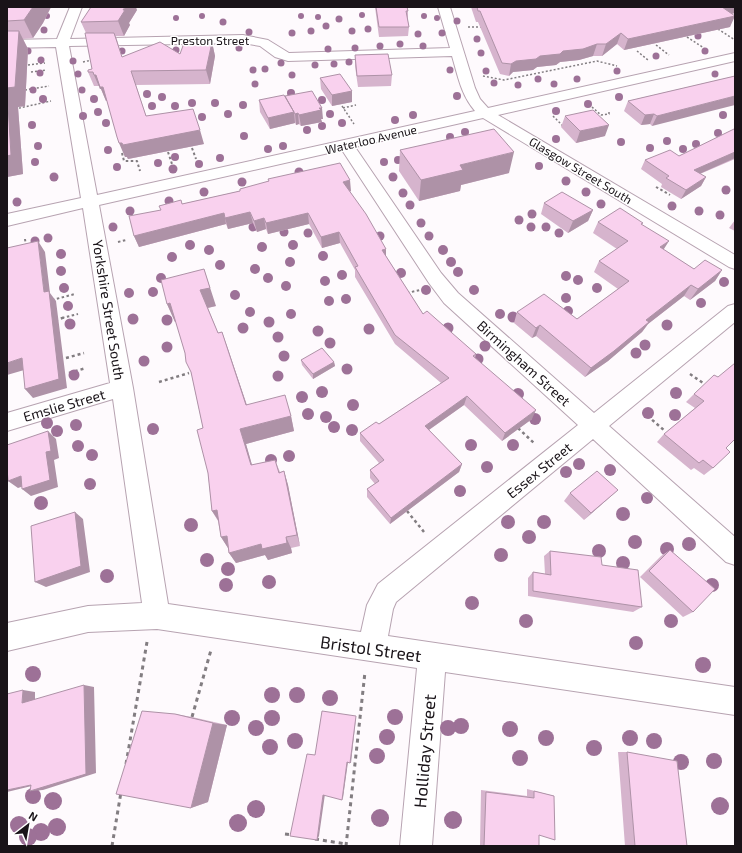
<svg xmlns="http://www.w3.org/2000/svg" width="742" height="853" font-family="'Exo 2',sans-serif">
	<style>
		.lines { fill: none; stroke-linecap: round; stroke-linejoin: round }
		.minor-casing { stroke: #b7a3b1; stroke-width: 2 }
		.path-far3 { stroke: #827d81; stroke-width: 1.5; stroke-dasharray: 2 2; stroke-linecap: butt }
		.path-far2 { stroke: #827d81; stroke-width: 2; stroke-dasharray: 2.5 2.5; stroke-linecap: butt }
		.path-far1 { stroke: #827d81; stroke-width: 2.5; stroke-dasharray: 3 3; stroke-linecap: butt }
		.path { stroke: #827d81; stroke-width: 3; stroke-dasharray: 4 4; stroke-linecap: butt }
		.minor { fill: #fff; fill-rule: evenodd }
		.tree { fill: #9d7197 }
		.wall { fill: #d6b4cd }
		.shaded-wall { fill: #ae92a7 }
		.building { fill: #f9d1ee; stroke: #ae92a7 }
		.labels { text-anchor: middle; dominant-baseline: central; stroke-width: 3; stroke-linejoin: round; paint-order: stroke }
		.far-street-label { font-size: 12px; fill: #191318; stroke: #fff }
		.street-label { font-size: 14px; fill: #191318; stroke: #fff }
		.near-street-label { font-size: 17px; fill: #191318; stroke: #fff }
	</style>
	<rect width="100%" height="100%" fill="#fefafd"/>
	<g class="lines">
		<!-- minor casing -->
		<g class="minor-casing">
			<path id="minor" d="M70 7H82L70 39 243 35 268 40 289 53 450 48 438 7H450L475 88 480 99 488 108 735 53V61L498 115 735 255V269L729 267 483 118 355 147 441 273 458 293 594 413 728 306 735 304V322L609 426 735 537V565L726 562 593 439 396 602 393 609 388 636 735 687V715L445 672 432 846H400L417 668 157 629 88 632 7 651V623L88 606 142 603 113 399 7 431V413L110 383 83 208 7 226V214L81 198 56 47 7 48V40L57 39ZM243 43 260 46 275 57 288 61 452 56C458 76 461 95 475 111L97 195 69 46ZM342 150 429 283 444 303 578 425 378 584 367 605 361 632 168 604 133 388 99 205Z"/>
		</g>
		<!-- path-far3 -->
		<path class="path-far3" d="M468 27H483
			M718 29 735 40
			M687 37 704 48
			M656 45 669 55
			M637 51 648 60
			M83 62 92 60
			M28 65 45 63
			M31 72 46 70
			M483 76 504 80 597 61 617 66
			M25 90 49 86
			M342 106 354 124
			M592 107 601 115 609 114V111
			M343 108 356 105
			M15 109 51 101
			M553 116 563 126"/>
		<!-- path-far2 -->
		<path class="path-far2" d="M192 148 196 159
			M168 152 172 164
			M122 153 124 161H137L140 171
			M656 187 670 195
			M25 239 26 247
			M118 242 126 240
			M407 293 420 290
			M52 300 75 294
			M62 318 78 314"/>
		<!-- path-far1 -->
		<path class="path-far1" d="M55 320 66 317
			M66 358 84 353
			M69 373 86 368
			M690 374 703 383
			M159 382 189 373
			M643 412 665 431
			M518 428 535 444
			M407 511 424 532"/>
		<!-- path -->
		<path class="path" d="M192 717 211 650
			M126 764 147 642
			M285 834 293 835
			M315 839 346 844
			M112 846 121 792
			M346 846 365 672"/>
		<!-- minor -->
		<use href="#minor" class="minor"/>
	</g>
	<!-- trees -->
	<g class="tree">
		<circle cx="362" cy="15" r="3"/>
		<circle cx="47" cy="16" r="3"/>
		<circle cx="202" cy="16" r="3"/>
		<circle cx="301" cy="16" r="3"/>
		<circle cx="424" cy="16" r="3"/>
		<circle cx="318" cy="17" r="3"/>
		<circle cx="176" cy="18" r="3"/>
		<circle cx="437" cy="18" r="3"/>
		<circle cx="339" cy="19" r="3.5"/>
		<circle cx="457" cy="21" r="3.5"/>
		<circle cx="223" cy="22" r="3.5"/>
		<circle cx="326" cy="26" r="3.5"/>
		<circle cx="368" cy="29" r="3.5"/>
		<circle cx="44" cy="30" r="3.5"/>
		<circle cx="311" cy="31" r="3.5"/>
		<circle cx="352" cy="31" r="3.5"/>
		<circle cx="249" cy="32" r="3.5"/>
		<circle cx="292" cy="33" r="3.5"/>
		<circle cx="442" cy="33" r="3.5"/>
		<circle cx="418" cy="34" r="3.5"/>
		<circle cx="698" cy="36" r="3.5"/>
		<circle cx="477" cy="39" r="3.5"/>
		<circle cx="400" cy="44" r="3.5"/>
		<circle cx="380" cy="46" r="3.5"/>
		<circle cx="423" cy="46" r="3.5"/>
		<circle cx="239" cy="48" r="3.5"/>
		<circle cx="355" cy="48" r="3.5"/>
		<circle cx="328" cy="49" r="3.5"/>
		<circle cx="176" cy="50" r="3.5"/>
		<circle cx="28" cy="51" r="3.5"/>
		<circle cx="122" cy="51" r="3.5"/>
		<circle cx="705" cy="51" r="3.5"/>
		<circle cx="481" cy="53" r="3.5"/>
		<circle cx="656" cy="56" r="3.5"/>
		<circle cx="41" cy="60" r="3.5"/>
		<circle cx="73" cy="61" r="3.5"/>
		<circle cx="349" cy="62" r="3.5"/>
		<circle cx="281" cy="63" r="3.5"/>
		<circle cx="334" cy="64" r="3.5"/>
		<circle cx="315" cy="65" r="3.5"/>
		<circle cx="265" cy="69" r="3.5"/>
		<circle cx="253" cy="70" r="3.5"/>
		<circle cx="450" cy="70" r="3.5"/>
		<circle cx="486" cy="71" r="3.5"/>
		<circle cx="617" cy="71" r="3.5"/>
		<circle cx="40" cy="73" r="3.5"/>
		<circle cx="78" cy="74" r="3.5"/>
		<circle cx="715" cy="74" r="3.5"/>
		<circle cx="292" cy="75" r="3.5"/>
		<circle cx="538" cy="79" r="3.5"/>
		<circle cx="577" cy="79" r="3.5"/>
		<circle cx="494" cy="83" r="3.5"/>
		<circle cx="255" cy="84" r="3.5"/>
		<circle cx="554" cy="84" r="3.5"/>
		<circle cx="518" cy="85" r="3.5"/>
		<circle cx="33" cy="90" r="3.5"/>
		<circle cx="82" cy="90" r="3.5"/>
		<circle cx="291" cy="93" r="4"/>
		<circle cx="147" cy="94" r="4"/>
		<circle cx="457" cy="96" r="4"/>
		<circle cx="162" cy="97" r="4"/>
		<circle cx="619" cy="97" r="4"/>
		<circle cx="43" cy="99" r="4"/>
		<circle cx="94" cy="99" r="4"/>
		<circle cx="322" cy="100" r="4"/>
		<circle cx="192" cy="103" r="4"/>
		<circle cx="215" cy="103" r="4"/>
		<circle cx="588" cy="104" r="4"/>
		<circle cx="243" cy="105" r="4"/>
		<circle cx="152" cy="106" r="4"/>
		<circle cx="175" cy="106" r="4"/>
		<circle cx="556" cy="111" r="4"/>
		<circle cx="98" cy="112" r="4"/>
		<circle cx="228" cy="114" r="4"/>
		<circle cx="330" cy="114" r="4"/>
		<circle cx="413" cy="115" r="4"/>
		<circle cx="723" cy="115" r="4"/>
		<circle cx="83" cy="116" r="4"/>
		<circle cx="202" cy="117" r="4"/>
		<circle cx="395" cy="120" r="4"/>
		<circle cx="106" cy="123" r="4"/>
		<circle cx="342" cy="123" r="4"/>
		<circle cx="32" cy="125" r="4"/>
		<circle cx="322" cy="126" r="4"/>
		<circle cx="307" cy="130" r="4"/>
		<circle cx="465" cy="132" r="4"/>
		<circle cx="718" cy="133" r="4"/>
		<circle cx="244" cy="136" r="4"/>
		<circle cx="450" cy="137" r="4"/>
		<circle cx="556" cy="139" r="4"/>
		<circle cx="667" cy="141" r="4"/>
		<circle cx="621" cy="142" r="4"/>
		<circle cx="696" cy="144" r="4"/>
		<circle cx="38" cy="146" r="4"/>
		<circle cx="283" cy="146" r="4"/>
		<circle cx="650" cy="148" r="4"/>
		<circle cx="268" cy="149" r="4"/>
		<circle cx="683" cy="149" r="4"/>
		<circle cx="108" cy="150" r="4"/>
		<circle cx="175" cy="157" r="4"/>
		<circle cx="220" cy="158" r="4"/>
		<circle cx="398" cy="160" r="4"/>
		<circle cx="35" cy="162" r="4"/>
		<circle cx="384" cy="162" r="4"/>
		<circle cx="158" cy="163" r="4"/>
		<circle cx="199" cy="164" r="4"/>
		<circle cx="539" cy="166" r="4"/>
		<circle cx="117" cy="167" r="4"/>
		<circle cx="173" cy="169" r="4.5"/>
		<circle cx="299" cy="172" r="4.5"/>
		<circle cx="54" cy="177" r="4.5"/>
		<circle cx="393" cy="177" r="4.5"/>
		<circle cx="566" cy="181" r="4.5"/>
		<circle cx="242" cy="182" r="4.5"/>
		<circle cx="726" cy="190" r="4.5"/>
		<circle cx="204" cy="192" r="4.5"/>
		<circle cx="586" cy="192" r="4.5"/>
		<circle cx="403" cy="193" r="4.5"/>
		<circle cx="169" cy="201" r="4.5"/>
		<circle cx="17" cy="202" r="4.5"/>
		<circle cx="601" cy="204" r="4.5"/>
		<circle cx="410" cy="205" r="4.5"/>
		<circle cx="672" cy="206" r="4.5"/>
		<circle cx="130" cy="211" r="4.5"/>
		<circle cx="699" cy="211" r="4.5"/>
		<circle cx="532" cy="214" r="4.5"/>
		<circle cx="720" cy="215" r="4.5"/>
		<circle cx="519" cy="220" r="4.5"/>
		<circle cx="421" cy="223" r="4.5"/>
		<circle cx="113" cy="227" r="4.5"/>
		<circle cx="253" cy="227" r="4.5"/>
		<circle cx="531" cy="227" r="4.5"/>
		<circle cx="546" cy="227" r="4.5"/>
		<circle cx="284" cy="232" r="4.5"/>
		<circle cx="308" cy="233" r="4.5"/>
		<circle cx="559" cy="233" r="4.5"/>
		<circle cx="380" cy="236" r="4.5"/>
		<circle cx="429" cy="236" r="4.5"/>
		<circle cx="48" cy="238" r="4.5"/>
		<circle cx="35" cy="241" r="4.5"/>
		<circle cx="190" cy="245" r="5"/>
		<circle cx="293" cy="245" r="5"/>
		<circle cx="262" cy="247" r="5"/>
		<circle cx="209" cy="250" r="5"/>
		<circle cx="443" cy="250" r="5"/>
		<circle cx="61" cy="254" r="5"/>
		<circle cx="323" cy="256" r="5"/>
		<circle cx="172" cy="257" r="5"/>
		<circle cx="290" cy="262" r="5"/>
		<circle cx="451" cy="262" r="5"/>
		<circle cx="220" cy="265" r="5"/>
		<circle cx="255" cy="269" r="5"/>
		<circle cx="61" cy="271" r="5"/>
		<circle cx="458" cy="272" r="5"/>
		<circle cx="401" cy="273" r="5"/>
		<circle cx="342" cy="275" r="5"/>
		<circle cx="566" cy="276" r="5"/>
		<circle cx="161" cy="278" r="5"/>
		<circle cx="268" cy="278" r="5"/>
		<circle cx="578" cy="280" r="5"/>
		<circle cx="325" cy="281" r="5"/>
		<circle cx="724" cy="282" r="5"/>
		<circle cx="286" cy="286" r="5"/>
		<circle cx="64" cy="288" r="5"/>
		<circle cx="597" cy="288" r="5"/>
		<circle cx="426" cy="290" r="5"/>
		<circle cx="474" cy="290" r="5"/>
		<circle cx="153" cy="292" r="5"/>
		<circle cx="129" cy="293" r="5"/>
		<circle cx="235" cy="295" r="5"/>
		<circle cx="566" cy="298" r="5"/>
		<circle cx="346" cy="299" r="5"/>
		<circle cx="329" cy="301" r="5"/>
		<circle cx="701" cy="303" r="5"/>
		<circle cx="68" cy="306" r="5"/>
		<circle cx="568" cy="311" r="5"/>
		<circle cx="250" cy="312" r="5"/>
		<circle cx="291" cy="314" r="5"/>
		<circle cx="500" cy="314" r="5"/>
		<circle cx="513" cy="317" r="5.5"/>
		<circle cx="133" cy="319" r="5.5"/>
		<circle cx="167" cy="320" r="5.5"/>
		<circle cx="269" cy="322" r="5.5"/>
		<circle cx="70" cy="324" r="5.5"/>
		<circle cx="667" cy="325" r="5.5"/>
		<circle cx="243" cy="328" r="5.5"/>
		<circle cx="448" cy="328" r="5.5"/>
		<circle cx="369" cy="329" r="5.5"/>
		<circle cx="318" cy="331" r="5.5"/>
		<circle cx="278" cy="337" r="5.5"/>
		<circle cx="330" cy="343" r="5.5"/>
		<circle cx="645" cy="345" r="5.5"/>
		<circle cx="485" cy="346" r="5.5"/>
		<circle cx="167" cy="347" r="5.5"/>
		<circle cx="636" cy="353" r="5.5"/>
		<circle cx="284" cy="356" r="5.5"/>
		<circle cx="478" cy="359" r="5.5"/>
		<circle cx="144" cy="361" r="5.5"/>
		<circle cx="347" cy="369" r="5.5"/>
		<circle cx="74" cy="375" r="5.5"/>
		<circle cx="278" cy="376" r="5.5"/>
		<circle cx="322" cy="392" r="6"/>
		<circle cx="676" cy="393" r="6"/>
		<circle cx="518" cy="394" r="6"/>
		<circle cx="302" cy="397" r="6"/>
		<circle cx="353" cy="405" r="6"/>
		<circle cx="648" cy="413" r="6"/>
		<circle cx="308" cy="414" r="6"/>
		<circle cx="675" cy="415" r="6"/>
		<circle cx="326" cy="417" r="6"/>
		<circle cx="535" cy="419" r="6"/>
		<circle cx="47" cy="423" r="6"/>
		<circle cx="76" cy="425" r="6"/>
		<circle cx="334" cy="427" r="6"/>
		<circle cx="153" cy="429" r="6"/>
		<circle cx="352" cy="430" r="6"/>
		<circle cx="57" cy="431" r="6"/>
		<circle cx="471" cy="445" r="6"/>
		<circle cx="513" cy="445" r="6"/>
		<circle cx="78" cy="446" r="6"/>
		<circle cx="92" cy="455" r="6"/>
		<circle cx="289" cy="456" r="6"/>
		<circle cx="271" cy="460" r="6"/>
		<circle cx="579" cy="464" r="6"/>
		<circle cx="487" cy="467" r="6"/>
		<circle cx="610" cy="470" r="6"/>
		<circle cx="566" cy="472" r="6"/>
		<circle cx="90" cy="484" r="6"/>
		<circle cx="460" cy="491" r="6"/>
		<circle cx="647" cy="498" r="6"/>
		<circle cx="41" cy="503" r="7"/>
		<circle cx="623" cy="514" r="7"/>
		<circle cx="508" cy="522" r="7"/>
		<circle cx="544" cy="522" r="7"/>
		<circle cx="191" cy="525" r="7"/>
		<circle cx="529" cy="537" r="7"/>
		<circle cx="635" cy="542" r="7"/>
		<circle cx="689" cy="544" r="7"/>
		<circle cx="667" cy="549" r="7"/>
		<circle cx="599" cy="551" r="7"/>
		<circle cx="501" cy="555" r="7"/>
		<circle cx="207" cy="560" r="7"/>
		<circle cx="623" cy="563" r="7"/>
		<circle cx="228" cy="569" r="7"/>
		<circle cx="107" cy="576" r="7"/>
		<circle cx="269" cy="582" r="7"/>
		<circle cx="226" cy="585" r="7"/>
		<circle cx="712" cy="585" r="7"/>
		<circle cx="472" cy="603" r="7"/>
		<circle cx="526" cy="621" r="7"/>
		<circle cx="671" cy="621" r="7"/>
		<circle cx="636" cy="643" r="7"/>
		<circle cx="703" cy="665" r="8"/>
		<circle cx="33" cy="674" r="8"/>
		<circle cx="272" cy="695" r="8"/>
		<circle cx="297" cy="695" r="8"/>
		<circle cx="330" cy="698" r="8"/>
		<circle cx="395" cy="717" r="8"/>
		<circle cx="232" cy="718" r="8"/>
		<circle cx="272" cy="718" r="8"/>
		<circle cx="461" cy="726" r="8"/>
		<circle cx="256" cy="728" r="8"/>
		<circle cx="448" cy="728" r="8"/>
		<circle cx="510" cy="729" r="8"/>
		<circle cx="387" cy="737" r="8"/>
		<circle cx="546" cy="738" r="8"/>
		<circle cx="630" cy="738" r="8"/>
		<circle cx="295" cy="741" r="8"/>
		<circle cx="654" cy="741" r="8"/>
		<circle cx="270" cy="747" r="8"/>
		<circle cx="594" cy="748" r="8"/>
		<circle cx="377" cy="756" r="8"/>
		<circle cx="520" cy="758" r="8"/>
		<circle cx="714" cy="761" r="8"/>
		<circle cx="681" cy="762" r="8"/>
		<circle cx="33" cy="796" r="8"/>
		<circle cx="53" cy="801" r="9"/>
		<circle cx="720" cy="806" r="9"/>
		<circle cx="256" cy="809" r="9"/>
		<circle cx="380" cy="818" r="9"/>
		<circle cx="453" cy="820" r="9"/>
		<circle cx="238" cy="823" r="9"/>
		<circle cx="19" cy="825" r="9"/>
		<circle cx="57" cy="827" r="9"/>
		<circle cx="41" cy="832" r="9"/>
		<circle cx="28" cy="837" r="9"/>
	</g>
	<!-- wall -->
	<path class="wall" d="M7 7H51L43 23 33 38 23 39 28 49 25 106 18 107 23 174 7 177Z
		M375 7H408V21L409 27 408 36 379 37Z
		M471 7H735V13L732 14 730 27 624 50 617 44 602 56H593L579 60 560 62 556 65 537 67 533 70 513 72 509 76 500 74 478 22H476Z
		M137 10 129 23 130 25 124 36H116L122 57 180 54 212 42 215 56 210 84 136 85 146 116 204 144 128 159 127 157H125L107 101H106L101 89H100L99 86H94L88 72 92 69 86 33 81 22Z
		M355 55 392 75 391 86 358 87 355 66Z
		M735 76 652 126 650 124 641 125 624 111 628 101Z
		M320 78 352 91V102L332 106 321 89Z
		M285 97 323 119H321L322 122 301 126 299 124 296 125 295 122V123L270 129 260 112 259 100Z
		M565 116 605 136 576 143 561 127Z
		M735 130V159L700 174 706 177 701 186 681 199 661 187 662 184 641 169 645 160 679 156Z
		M400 150 509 173 461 185 460 191 419 201 399 171Z
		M268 179 351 191H350L386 256 423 314 476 354 475 358 532 419 502 441 464 405 429 430 462 464 459 472 390 524 367 497V489L375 484 370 478V470L379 463 360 441V433L379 424 441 383 395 344 355 277V270L340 243 322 248 309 224 268 234 266 229 257 232 253 223 228 229 226 224 139 247 134 236 161 210 182 204 240 191 269 181Z
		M544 203 593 210 588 221 568 233 541 214Z
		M735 220V231L729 228Z
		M598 222 642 225 664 250 694 269 722 270 715 281 690 300 684 296 648 324 642 332 608 361 585 377 536 336 532 338 514 323 517 312 577 319 618 289 594 272 599 261 617 249 593 233Z
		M167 304 216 306 208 308 218 333 222 332 247 405 291 416 294 431 246 444 252 465 275 460 280 472 284 471 288 485 300 546 291 548 292 553 268 560 265 555 236 563 229 553 228 548 221 537 218 521 212 511 203 428 191 372 185 353 176 321 175 322Z
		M301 360 334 362 335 366 313 379 302 365Z
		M718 377 726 448 713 468 704 475 694 468 691 470 657 442 664 434 695 408 686 402 694 394Z
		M618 490 610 497 584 520 564 501 570 493Z
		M670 550 693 612 683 617 640 577 661 556Z
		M550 551 602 565 642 607 633 612 528 596V578L533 572 545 574 544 556Z
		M175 714 192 717 227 725 208 802 191 808Z
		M618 752H627L687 846H625Z
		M527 789 554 796 539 835V846H480L481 790 527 796Z"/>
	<!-- shaded-wall -->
	<path class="shaded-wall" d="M33 7H51L43 23 33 38 24 20Z
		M125 7H136L137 10 129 23 130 25 124 36 118 21Z
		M720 7H735V13L715 17Z
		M735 16 730 27 624 50 628 39Z
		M19 31 28 49 25 106 18 107 23 174 7 177V88Z
		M621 33 617 44 602 56 606 44Z
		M212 42 215 56 210 84 206 70Z
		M597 44 593 56 579 60 560 62 556 65 537 67 533 70 513 72 509 76 511 64 516 61Z
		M94 75H96L103 87 109 101H106L101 89H100Z
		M352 91V102L332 106V95Z
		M735 96V105L652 126 657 116Z
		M319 108H322L323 119H321L322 122 301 126 299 115Z
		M294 112 295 123 270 129 268 118Z
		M298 113 299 124 296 125 295 114Z
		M654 114 650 124 641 125 645 115Z
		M609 125 605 136 576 143 580 131Z
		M200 130 204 144 128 159 127 157H125L119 143Z
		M514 152 509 173 461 185 460 191 419 201 421 180 460 165Z
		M735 152V158L688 179 694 170Z
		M706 177 701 186 681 199 686 190Z
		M350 180 351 191 344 193 343 182Z
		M593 210 588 221 568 233 573 221Z
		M250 212 253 223 228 229 225 218Z
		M224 213 226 224 139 247 134 236Z
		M308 213 309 224 268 234 266 223Z
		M264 218 266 229 257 232 254 221Z
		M339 232 340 243 322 248 321 237Z
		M38 241 45 252 50 293 56 301 67 388 33 398 25 389 44 292Z
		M669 241 662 252 660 247Z
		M386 249V260L382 250Z
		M204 269 216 306 207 308 200 290Z
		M722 270 715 281 690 300 698 289Z
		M691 285 684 296 648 324 642 332 608 361 585 377 591 368 646 320Z
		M170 303 179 321 175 322 167 304Z
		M540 325 536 336 532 338 536 328Z
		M222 332 228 349 252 421 246 405Z
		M22 358 31 368 7 375V363Z
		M334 362 335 366 313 379V374Z
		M467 396 464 405 423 434 425 426Z
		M536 410 532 419 502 441 505 433Z
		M291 416 294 431 246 444 256 479 251 465 240 429Z
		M48 431 56 439 59 458 54 460 58 487 31 496 22 489 46 452Z
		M462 464 459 472 390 524 391 518Z
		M284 471 288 485 300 546 297 535Z
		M21 476 30 484 18 488 8 481Z
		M618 490 610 497 584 520 591 513Z
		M217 510 220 523 212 511Z
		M75 512 83 519 90 572 46 587 35 582Z
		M227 536 228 548 221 537Z
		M286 537 291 548 292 553 268 560 265 555 236 563 229 553Z
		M84 685 94 687 96 773 43 790 30 791Z
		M23 690 35 692V705L22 703Z
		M356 716V717L351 763H350Z
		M213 723 227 725 208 802 191 808Z
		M347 762H348L343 798 342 800Z
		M44 783 7 792V790L31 785Z
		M325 794 319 836 317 840 323 795Z"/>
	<!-- building -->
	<path class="building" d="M7 7H33L24 20 7 21Z
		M91 7H125L123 10H125L118 21 81 22Z
		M376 7H407L408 11H406L409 27H379Z
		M477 7H722L735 16 628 39 621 33 606 44H597L583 49 563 51 560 54 540 56 536 59 516 61 511 64 502 63 480 11H478Z
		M7 31H19L15 87 7 88 11 155 7 156Z
		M85 33H114L122 57 160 42 180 54 184 43 212 42 206 70 131 71 146 116 193 109 200 130 123 145 122 143H119L117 137 103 87H100L96 75H94L93 72H88V70L92 69Z
		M388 54 392 75 357 76 355 55Z
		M340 74 352 91 332 95 320 78Z
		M735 76V96L657 116 654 114 645 115 628 101Z
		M312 91 322 108H319L321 110 299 115 298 113 295 114 285 96Z
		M284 95 294 112 268 118 259 100Z
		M593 110 609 125 580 131 565 116Z
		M494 129 514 152 460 165 463 170 421 180 400 150Z
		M734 129 735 130V152L694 170 706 177 686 190 666 178 669 176 645 160 670 150 679 156Z
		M340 163 350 180 343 182 366 214 386 249 382 250 423 314 427 311 476 354 473 356 536 410 505 433 467 396 425 426 462 464 391 518 367 489 379 481 370 470 384 460 360 433 376 422 379 424 449 378 395 335 355 267 358 266 339 232 321 237 308 213 266 223 264 218 254 221 250 212 225 218 224 213 134 236 129 216 161 210 159 206 181 200 182 204 240 191V189L269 181 268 179Z
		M562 192 593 210 573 221 544 203Z
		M620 208 643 223 641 224 669 241 660 247 694 269 705 260 722 270 698 289 691 285 646 320 649 322 614 351 591 368 540 325 536 328 517 312 544 294 577 319 629 281 599 261 628 241 598 222Z
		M38 241 44 292 49 291 59 379 25 389 22 358 7 363V248Z
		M204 269 210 288 200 290 218 333 222 332 246 405 285 395 291 416 240 429 251 465 275 460 279 473 284 471 297 535 286 537 287 543 262 549 261 544 229 553 227 536 221 537 217 510 212 511 208 473 197 430 203 428 191 372 186 362 185 353 170 303 167 304 161 280Z
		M322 348 334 362 313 374 301 360Z
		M735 363V439L726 448 730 452 713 468 703 460 699 463 664 434 704 401 694 394 714 375 718 377Z
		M48 431 51 451 46 452 50 480 22 489 21 476 8 481 7 468V445Z
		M597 471 618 490 591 513 570 493Z
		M75 512 81 566 35 582 31 526Z
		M670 550 715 589 693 612 649 571Z
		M550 551 601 557 602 565 638 570 642 607 533 591V572L551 575Z
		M84 685 86 774 30 791 31 785 7 790V694L23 690 22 703Z
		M142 711 175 714 213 723 191 808 116 794Z
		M322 711 356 716 350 763 347 762 342 800 323 795 317 840 290 836 307 754 315 755Z
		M627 752 677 761 687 846H635Z
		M534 791 554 796 555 840 539 835V846H484L486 792 534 798Z"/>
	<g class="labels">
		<!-- far-street labels -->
		<g class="far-street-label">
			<text x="210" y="40">Preston Street</text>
			<text transform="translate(371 139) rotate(-13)">Waterloo Avenue</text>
			<text transform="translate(581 170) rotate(31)">Glasgow Street South</text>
		</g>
		<!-- street labels -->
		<g class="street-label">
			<text transform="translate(109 310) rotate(81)">Yorkshire Street South</text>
			<text transform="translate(524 363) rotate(42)">Birmingham Street</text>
			<text transform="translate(64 405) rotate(-16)">Emslie Street</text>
			<text transform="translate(539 470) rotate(-39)">Essex Street</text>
		</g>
		<!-- near-street labels -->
		<g class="near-street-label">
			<text transform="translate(371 648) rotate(8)">Bristol Street</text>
			<text transform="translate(424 751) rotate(-85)">Holliday Street</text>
		</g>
	</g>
	<!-- border -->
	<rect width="742" height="853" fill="none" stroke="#191318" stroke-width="16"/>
	<!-- north arrow -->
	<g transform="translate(28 825) rotate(31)" stroke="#ffffff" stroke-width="3" paint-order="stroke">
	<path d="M0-3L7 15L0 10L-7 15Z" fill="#191318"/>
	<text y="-6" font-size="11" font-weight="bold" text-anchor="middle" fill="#191318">N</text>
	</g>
</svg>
